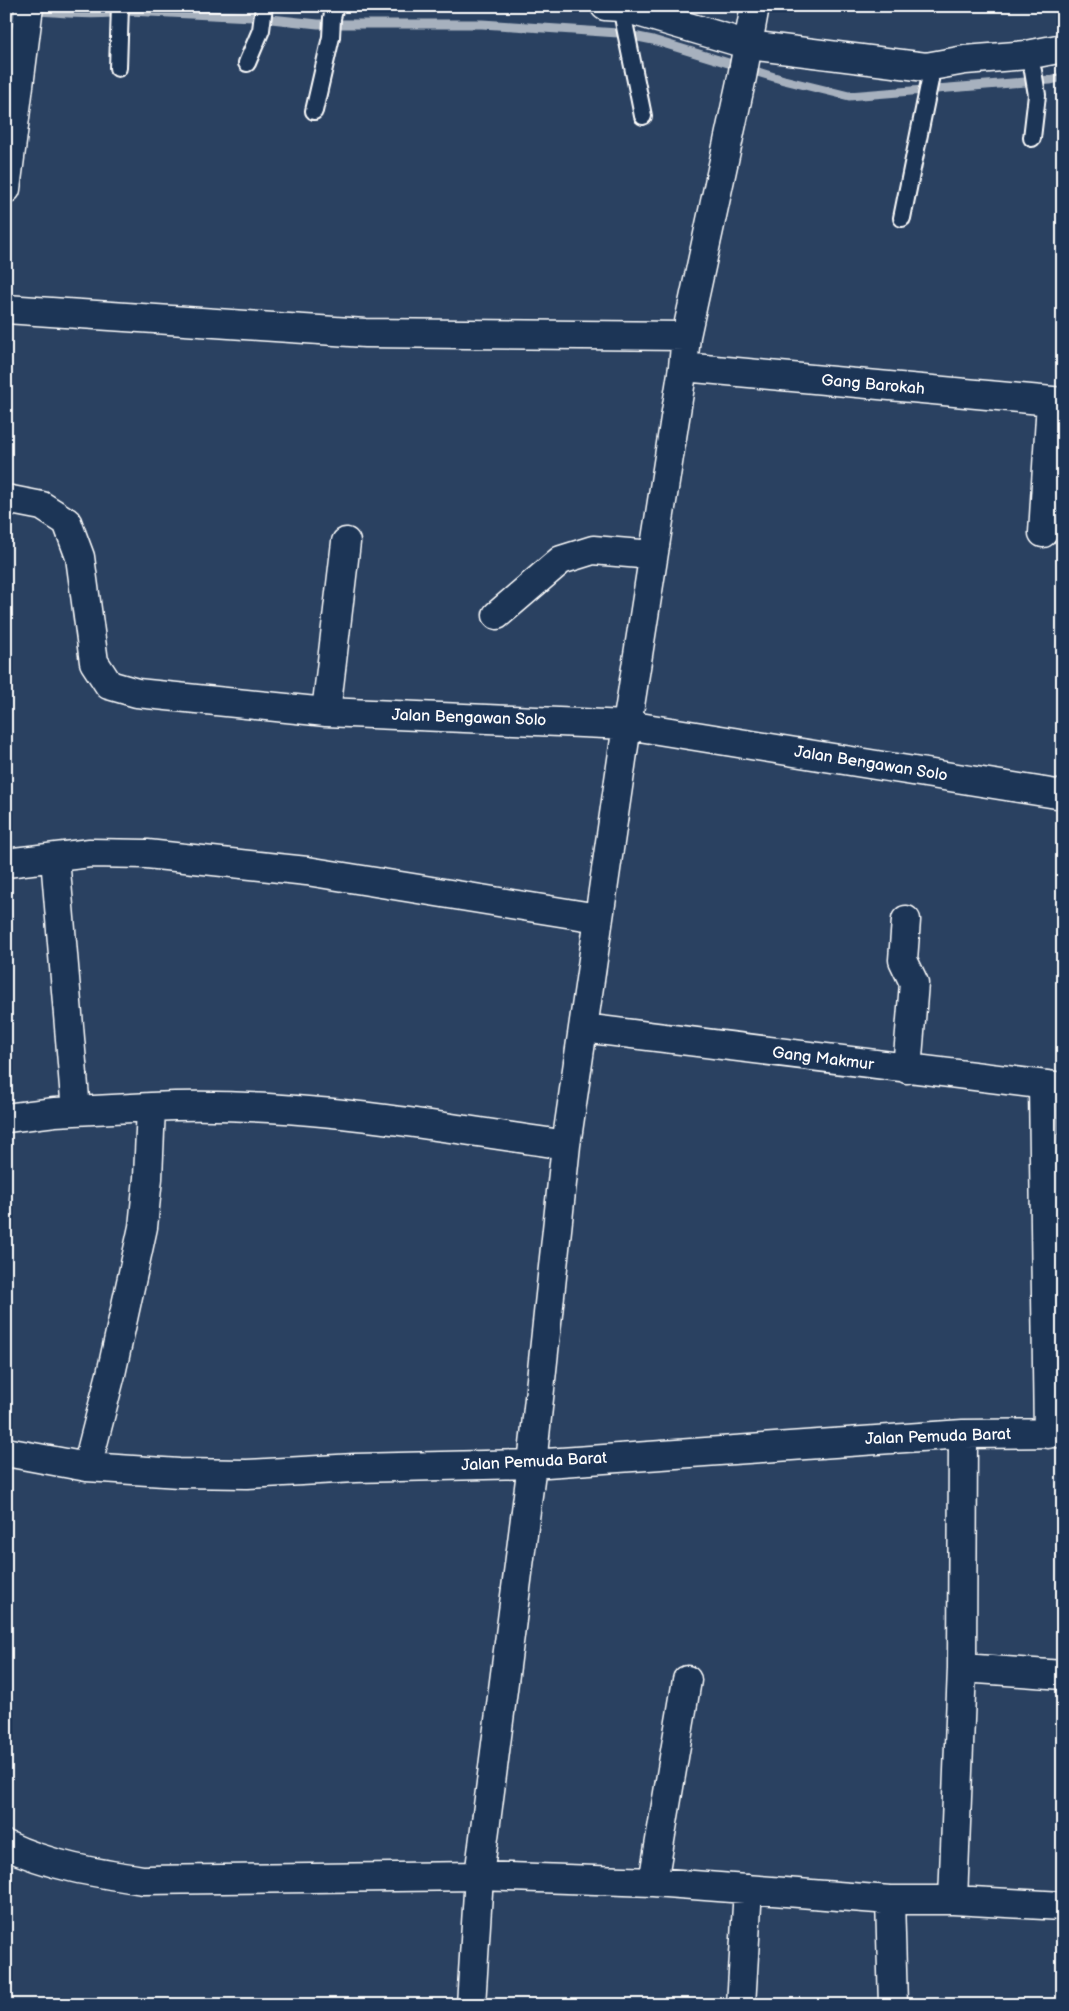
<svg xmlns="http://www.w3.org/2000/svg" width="1069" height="2011" font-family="'Balsamiq Sans',sans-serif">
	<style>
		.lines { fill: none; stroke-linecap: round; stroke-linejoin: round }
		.stream { stroke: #a7b1be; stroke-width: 9 }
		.lane-casing { stroke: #fff; stroke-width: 20 }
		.street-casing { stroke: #fff; stroke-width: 31 }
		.lane { stroke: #1d3557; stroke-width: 16 }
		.street { stroke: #1d3557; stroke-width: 28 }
		.labels { text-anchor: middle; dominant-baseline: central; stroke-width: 4.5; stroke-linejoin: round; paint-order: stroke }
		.street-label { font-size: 16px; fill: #fff; stroke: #1d3557 }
	</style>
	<rect width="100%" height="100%" fill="#2a4161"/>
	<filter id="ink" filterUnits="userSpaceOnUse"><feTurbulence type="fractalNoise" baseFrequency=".02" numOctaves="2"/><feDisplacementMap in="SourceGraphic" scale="10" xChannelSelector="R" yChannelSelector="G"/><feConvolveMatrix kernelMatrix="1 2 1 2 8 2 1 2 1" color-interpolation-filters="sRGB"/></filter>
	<g filter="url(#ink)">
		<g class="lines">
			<!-- stream -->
			<path class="stream" d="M6 8C22 8 38 11 54 12 79 14 105 15 129 11L252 17 318 24H482L618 33 653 40 784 80 849 96 1050 80 1063 77"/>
			<!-- lane casing -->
			<g class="lane-casing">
				<path id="lane" d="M621 7 643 116
					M1027 55 1033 71 1037 95 1032 138
					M247 63 261 30 264 6
					M118 68 120 6
					M314 111 331 37 332 18 335 6
					M902 218 930 80 926 67"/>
			</g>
			<!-- street casing -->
			<g class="street-casing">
				<path id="street" d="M605 6 621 7 749 45 926 67 965 60 1027 55 1063 48
					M6 189 29 6
					M6 309 365 333 686 336
					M683 367 1063 402
					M6 499 42 506 67 522 80 557 94 662 109 685 137 693 326 712 627 725 1063 795
					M1043 533 1051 401
					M497 615 561 560 593 550 653 555
					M326 712 346 542
					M55 858 76 1111
					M6 863 90 853 147 854 307 871 598 918
					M906 920 903 960 914 983 907 1069
					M583 1028 1063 1087
					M1043 1086 1048 1434
					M6 1118 55 1112 151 1107
					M6 1452 87 1467 179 1473 247 1474 355 1468 532 1464 963 1434 1063 1433
					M87 1467 111 1374 143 1227 148 1178 151 1107C290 1100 429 1125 566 1145
					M962 1668 1063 1675
					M6 1845C50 1866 96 1873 143 1880L479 1876 653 1882 890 1900H953L1063 1906
					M653 1882 687 1680
					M890 1900 893 2005
					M953 1900 962 1668 963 1434
					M471 2005 479 1876 532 1464 566 1145 627 725 683 367 686 336 742 77 755 6
					M741 2005 748 1889"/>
			</g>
			<!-- lane -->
			<use href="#lane" class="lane"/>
			<!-- street -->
			<use href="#street" class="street"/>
		</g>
	</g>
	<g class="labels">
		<!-- street labels -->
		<g class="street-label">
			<text transform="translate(873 385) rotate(5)">Gang Barokah</text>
			<text transform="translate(469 718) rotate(2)">Jalan Bengawan Solo</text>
			<text transform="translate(871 764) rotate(9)">Jalan Bengawan Solo</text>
			<text transform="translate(823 1059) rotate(7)">Gang Makmur</text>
			<text transform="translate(938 1437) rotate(-2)">Jalan Pemuda Barat</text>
			<text transform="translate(534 1462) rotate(-3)">Jalan Pemuda Barat</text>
		</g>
	</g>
	<!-- margin -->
	<rect width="1069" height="2011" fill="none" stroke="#1d3557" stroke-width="25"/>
	<rect x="12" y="12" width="1044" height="1986" fill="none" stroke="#fff" stroke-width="2" filter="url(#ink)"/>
</svg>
